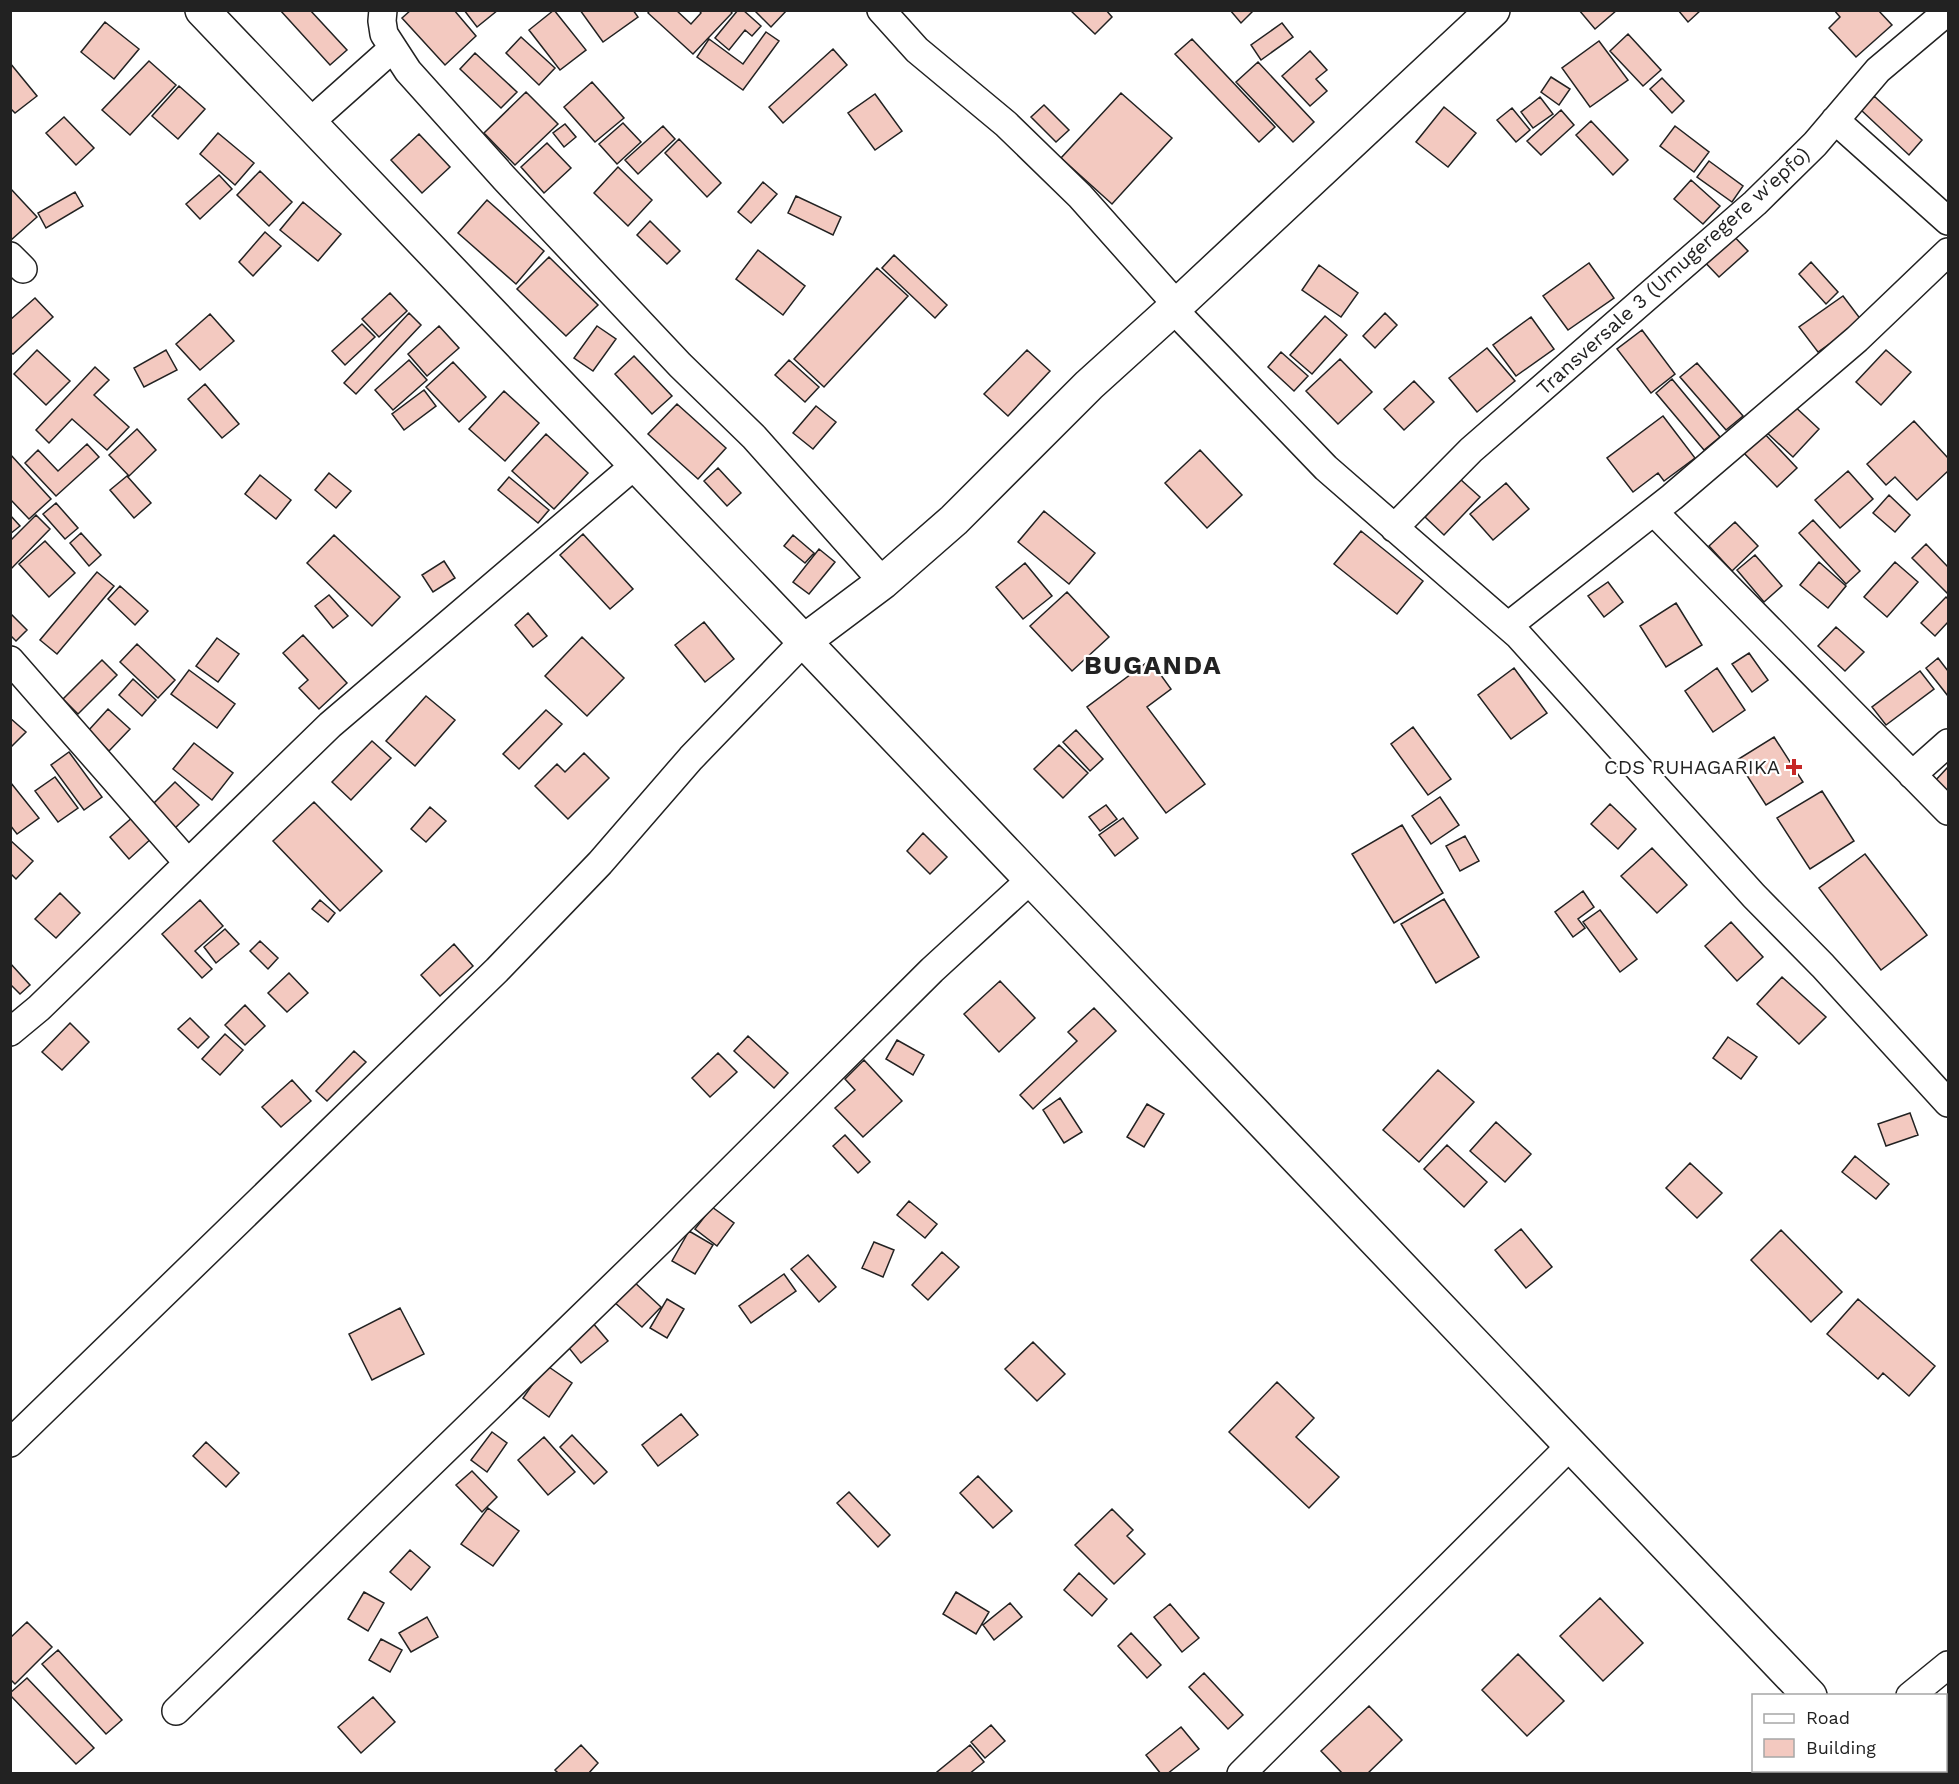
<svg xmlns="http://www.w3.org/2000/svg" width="1959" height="1784" font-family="'Work Sans',sans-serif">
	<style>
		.building { fill: #f3c9c0; stroke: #222; stroke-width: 1.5 }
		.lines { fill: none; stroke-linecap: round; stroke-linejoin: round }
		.minor-casing { stroke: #222; stroke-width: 30 }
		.tertiary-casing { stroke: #222; stroke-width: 36 }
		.primary-casing { stroke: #222; stroke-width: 36 }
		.minor { stroke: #fff; stroke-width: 27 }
		.tertiary { stroke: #fff; stroke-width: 33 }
		.primary { stroke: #fff; stroke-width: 33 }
		.poi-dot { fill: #c62828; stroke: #fff; stroke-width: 2 }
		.labels { text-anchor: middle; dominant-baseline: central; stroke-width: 4.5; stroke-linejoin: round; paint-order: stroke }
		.street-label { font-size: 20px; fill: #222; stroke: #fff }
		.poi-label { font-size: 20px; fill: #222; stroke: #fff; text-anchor: end }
		.district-label { font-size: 26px; font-weight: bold; letter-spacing: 1.5px; fill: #222; stroke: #fff }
	</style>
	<rect width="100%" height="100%" fill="#fff"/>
	<!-- building -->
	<path class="building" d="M280 10H310L347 50 330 65Z
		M411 10H454L476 36 445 65 402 18Z
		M464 10H498L477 27Z
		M554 10 586 50 560 70 529 30Z
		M580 10H633L638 17 603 42Z
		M650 10H676L691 24 701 13 699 10H730L732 13 693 54 648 13Z
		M738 10H743L761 26 752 36 745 30 729 50 715 38Z
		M754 10H787L771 27Z
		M1070 10H1106L1112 17 1095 34Z
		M1230 10H1254L1241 23Z
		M1579 10H1617L1595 29Z
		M1678 10H1701L1688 22Z
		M1834 10H1878L1892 25 1856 57 1829 28 1840 17Z
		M105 22 139 49 114 79 81 52Z
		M1282 23 1293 37 1261 60 1251 45Z
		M766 32 779 41 743 90 697 57 709 39 743 64Z
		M1628 34 1661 70 1643 86 1610 51Z
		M521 37 555 68 539 85 506 53Z
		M1192 39 1275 127 1259 142 1175 54Z
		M1599 41 1628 80 1590 107 1562 68Z
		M833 49 847 65 783 123 769 107Z
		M1310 51 1327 70 1316 79 1327 91 1310 106 1282 76Z
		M475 53 517 92 501 108 460 69Z
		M149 61 176 85 130 135 102 110Z
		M1258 62 1314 122 1293 142 1236 82Z
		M10 63 37 96 15 113 10 108Z
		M1551 77 1570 89 1559 105 1541 92Z
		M1662 78 1684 101 1672 113 1650 89Z
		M592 82 624 118 595 142 564 107Z
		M179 86 205 109 178 139 152 116Z
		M526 92 558 124 515 165 484 133Z
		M1121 93 1172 138 1112 204 1061 158Z
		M875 94 902 131 875 150 848 113Z
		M1874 96 1922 140 1909 155 1861 110Z
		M1540 97 1553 114 1533 128 1521 112Z
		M1044 105 1069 130 1056 142 1031 117Z
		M1444 107 1476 133 1448 167 1416 142Z
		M1512 108 1530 130 1516 142 1497 120Z
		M1561 110 1574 125 1541 155 1527 141Z
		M64 117 94 148 76 165 46 133Z
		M1591 121 1628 160 1613 175 1576 135Z
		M623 123 641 142 617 164 599 144Z
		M565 124 576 137 564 147 553 133Z
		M663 126 675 139 638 174 625 160Z
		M1675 126 1709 152 1694 172 1660 146Z
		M218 133 254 163 235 185 200 154Z
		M419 134 450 167 422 193 391 160Z
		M679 139 721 183 707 197 665 153Z
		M547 143 571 168 544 193 521 167Z
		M1709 161 1743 186 1732 202 1697 177Z
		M618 167 652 200 628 226 594 193Z
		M260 171 292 202 269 226 237 195Z
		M219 175 232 189 200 219 186 204Z
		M1691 180 1720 206 1703 224 1674 199Z
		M763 182 777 194 751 223 738 212Z
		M10 188 37 217 11 240 10 239Z
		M75 192 83 206 46 228 38 213Z
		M796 196 841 217 833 235 788 213Z
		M487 200 544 251 516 284 458 233Z
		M303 202 341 234 318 261 280 230Z
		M650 221 680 251 667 264 637 235Z
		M1728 230 1748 251 1719 277 1699 256Z
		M265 232 281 246 253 276 239 262Z
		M758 250 805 286 783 315 736 279Z
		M894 255 947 305 935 318 882 268Z
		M549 257 598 305 566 336 517 289Z
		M1811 262 1838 292 1826 304 1799 274Z
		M1589 263 1614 298 1568 330 1543 296Z
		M1319 265 1358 293 1341 317 1302 290Z
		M877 268 908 296 824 387 794 359Z
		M390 293 407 311 379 337 362 319Z
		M1843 296 1862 321 1818 352 1799 327Z
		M35 298 53 317 13 354 10 352V320Z
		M409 313 421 325 356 394 344 383Z
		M1385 313 1397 325 1375 348 1363 336Z
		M210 314 234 341 200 370 176 344Z
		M1325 316 1347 335 1312 374 1290 355Z
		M1531 317 1554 349 1516 376 1493 345Z
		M362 324 375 337 345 365 332 351Z
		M439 326 459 348 427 376 408 354Z
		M597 326 616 339 593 371 574 358Z
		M1642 330 1675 374 1651 393 1617 349Z
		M1487 348 1515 381 1477 412 1449 378Z
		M37 350 70 381 46 405 14 374Z
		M166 350 177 370 144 387 134 368Z
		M1027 350 1050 371 1008 416 984 394Z
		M1886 350 1911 372 1881 405 1856 382Z
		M1281 352 1308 376 1294 391 1268 367Z
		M634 356 672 396 652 414 615 374Z
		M1340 359 1372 392 1338 424 1306 391Z
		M409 360 427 380 393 410 375 390Z
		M789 360 819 387 805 402 775 375Z
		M453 362 486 397 459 422 426 387Z
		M1697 363 1743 416 1726 430 1680 377Z
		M95 367 109 380 94 395 129 427 107 450 72 419 49 443 36 430Z
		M1672 379 1720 437 1704 450 1656 393Z
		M1414 381 1434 402 1404 430 1384 409Z
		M205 384 239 424 222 438 188 399Z
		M424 390 436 406 404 430 392 414Z
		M504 391 539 423 505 461 469 429Z
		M1791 403 1819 429 1793 457 1765 431Z
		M677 404 726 448 698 479 648 434Z
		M816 406 836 422 813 449 793 433Z
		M1663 416 1695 458 1664 481 1658 473 1633 492 1607 458Z
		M1914 421 1948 458V471L1917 500 1895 477 1886 485 1867 464Z
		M137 429 156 450 129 476 109 455Z
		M1762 431 1797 468 1777 487 1741 450Z
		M546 434 588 473 554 509 512 471Z
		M87 444 99 457 56 496 25 463 38 450 58 471Z
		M1200 450 1242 495 1207 528 1165 483Z
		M10 454 51 499 29 519 10 499Z
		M718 468 741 493 727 506 704 481Z
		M1848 471 1873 499 1840 528 1815 500Z
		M329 473 351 491 336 508 315 490Z
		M260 475 291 500 276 519 245 494Z
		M127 476 151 503 134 518 110 490Z
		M509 477 549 510 538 523 498 490Z
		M1460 479 1480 497 1444 535 1425 517Z
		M1506 483 1529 509 1493 540 1470 514Z
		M1889 495 1910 515 1895 532 1873 513Z
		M56 503 78 528 65 539 43 514Z
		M1044 511 1095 553 1069 584 1018 542Z
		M10 515 20 526 10 534Z
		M36 515 50 529 10 570V541Z
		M1813 520 1860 571 1846 584 1799 533Z
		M1735 522 1758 546 1732 571 1709 546Z
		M1361 531 1423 581 1397 614 1334 564Z
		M81 533 101 555 89 566 70 543Z
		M583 534 633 589 610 609 560 555Z
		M334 535 400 597 372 626 307 563Z
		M793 535 814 553 805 563 784 546Z
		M45 541 75 573 49 597 19 564Z
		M1926 544 1948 567V594L1912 558Z
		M819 549 835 562 809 594 793 582Z
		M1755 555 1782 586 1764 602 1737 570Z
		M444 561 455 578 433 592 422 575Z
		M1819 562 1846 586 1828 608 1800 585Z
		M1895 562 1918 582 1887 617 1864 597Z
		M1025 563 1052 596 1023 619 996 587Z
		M97 572 114 586 57 654 40 640Z
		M1608 582 1623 602 1604 617 1588 596Z
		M120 586 148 611 135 625 108 599Z
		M1067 592 1109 637 1072 671 1030 626Z
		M329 595 348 616 333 628 315 606Z
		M1946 597 1948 599V622L1935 636 1921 623Z
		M1676 603 1702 645 1666 667 1640 626Z
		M10 613 27 630 16 641 10 635Z
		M528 613 547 636 533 647 515 625Z
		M704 622 734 659 705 682 675 645Z
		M1836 627 1864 652 1845 671 1818 646Z
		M303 635 347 683 319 709 299 688 308 680 283 653Z
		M582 637 624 678 587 716 545 676Z
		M217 638 239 654 218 682 196 666Z
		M137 644 175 680 158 698 120 662Z
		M1749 653 1768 680 1752 692 1732 664Z
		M1938 658 1948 671V696L1926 668Z
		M102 660 117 675 78 714 63 699Z
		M1150 660 1171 689 1147 707 1205 784 1166 813 1087 707Z
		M1514 668 1547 713 1511 739 1478 695Z
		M1717 668 1745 710 1713 732 1685 691Z
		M189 670 235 704 217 728 171 694Z
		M1920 671 1934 689 1886 725 1872 707Z
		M133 679 156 700 142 716 119 695Z
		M426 696 455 720 415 766 386 741Z
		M108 709 130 729 109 751 88 731Z
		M546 710 562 724 519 769 503 754Z
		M10 718 26 732 10 748Z
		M1413 727 1451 779 1428 795 1391 744Z
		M1076 730 1103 759 1090 771 1063 742Z
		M1774 737 1803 782 1766 805 1737 760Z
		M372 741 391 758 351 800 332 782Z
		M194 743 233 773 212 800 173 769Z
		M1059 745 1088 773 1063 798 1034 769Z
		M69 752 102 797 84 810 51 765Z
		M584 753 609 778 568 819 535 786 557 764 565 772Z
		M1948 767V796L1934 782Z
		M55 777 78 808 58 822 35 791Z
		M175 782 199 805 174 829 150 807Z
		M11 783 39 818 17 834 10 825Z
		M1822 791 1854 841 1810 869 1777 818Z
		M1440 797 1459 825 1431 844 1412 816Z
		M314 802 382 871 340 911 273 841Z
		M1610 804 1636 829 1618 849 1591 824Z
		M1106 805 1117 819 1100 831 1089 817Z
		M430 807 446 821 426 842 411 829Z
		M134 816 153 837 129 859 110 837Z
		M1123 818 1138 838 1115 856 1099 835Z
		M1402 825 1443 893 1394 923 1352 854Z
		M923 833 947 857 930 874 907 851Z
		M1465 836 1479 861 1460 871 1446 846Z
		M10 840 33 861 16 879 10 873Z
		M1652 848 1687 885 1657 913 1621 876Z
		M1865 854 1927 935 1881 970 1819 888Z
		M1583 891 1594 907 1578 919 1585 928 1573 937 1555 912Z
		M60 893 80 913 56 938 35 919Z
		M1444 899 1479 957 1436 983 1401 924Z
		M200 900 223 926 195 951 212 969 202 978 162 934Z
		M320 900 335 913 328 922 312 909Z
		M1600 910 1637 959 1620 972 1583 922Z
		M1731 922 1763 957 1737 981 1705 946Z
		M225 929 239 944 216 963 204 947Z
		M260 941 278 958 268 969 250 951Z
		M454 944 473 966 440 996 421 975Z
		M10 963 30 985 20 994 10 984Z
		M289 973 308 993 287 1012 268 993Z
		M1782 977 1826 1017 1799 1044 1757 1004Z
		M1000 981 1035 1018 999 1052 964 1014Z
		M245 1005 265 1026 245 1045 225 1025Z
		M1094 1008 1116 1031 1033 1109 1020 1095 1077 1041 1068 1032Z
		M190 1018 209 1037 198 1048 178 1029Z
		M70 1023 89 1042 62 1070 42 1052Z
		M225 1034 243 1050 220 1075 202 1059Z
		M748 1036 788 1073 774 1088 734 1051Z
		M1728 1037 1757 1057 1741 1079 1713 1058Z
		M897 1040 924 1055 913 1075 886 1059Z
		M354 1051 366 1062 327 1101 316 1091Z
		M718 1053 737 1072 710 1097 692 1078Z
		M864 1060 902 1101 863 1137 835 1108 855 1090 845 1079Z
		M1438 1070 1474 1102 1419 1162 1383 1130Z
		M292 1080 311 1101 281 1127 262 1107Z
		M1060 1098 1082 1132 1064 1143 1043 1110Z
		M1147 1104 1164 1114 1144 1147 1127 1137Z
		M1910 1113 1918 1135 1886 1146 1878 1124Z
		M1496 1122 1531 1154 1505 1182 1470 1151Z
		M845 1135 870 1162 858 1173 833 1146Z
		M1447 1145 1487 1182 1464 1207 1424 1169Z
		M1855 1156 1889 1184 1876 1199 1842 1172Z
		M1690 1163 1722 1193 1697 1218 1666 1188Z
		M909 1201 937 1224 925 1238 897 1215Z
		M712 1207 734 1223 717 1246 695 1229Z
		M1521 1229 1552 1267 1526 1288 1495 1250Z
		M1781 1230 1842 1292 1811 1322 1751 1260Z
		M689 1231 713 1245 695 1274 672 1261Z
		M874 1242 894 1250 883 1277 862 1268Z
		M942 1252 959 1267 928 1300 912 1285Z
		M808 1255 836 1287 819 1302 791 1269Z
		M784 1274 796 1291 751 1323 739 1306Z
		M632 1280 661 1307 642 1327 613 1301Z
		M667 1299 684 1309 667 1338 650 1328Z
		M1858 1299 1935 1366 1909 1396 1883 1373 1878 1379 1827 1334Z
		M400 1308 424 1354 372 1380 349 1334Z
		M592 1322 608 1341 581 1363 565 1343Z
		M1033 1342 1065 1374 1037 1401 1005 1369Z
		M546 1365 572 1383 549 1417 523 1398Z
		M1277 1382 1314 1418 1296 1437 1339 1477 1309 1508 1229 1432Z
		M681 1414 698 1435 658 1466 642 1445Z
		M492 1432 507 1443 487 1472 471 1460Z
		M572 1435 607 1472 594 1484 560 1447Z
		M544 1437 575 1472 548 1495 518 1460Z
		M206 1442 239 1473 226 1487 193 1456Z
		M472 1471 497 1497 482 1512 456 1485Z
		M978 1476 1012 1511 993 1528 960 1493Z
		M849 1492 890 1535 878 1547 837 1503Z
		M488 1508 519 1531 493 1566 461 1544Z
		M1112 1509 1133 1530 1127 1536 1145 1554 1114 1584 1075 1545Z
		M410 1550 430 1567 411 1590 390 1572Z
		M1079 1573 1107 1599 1092 1616 1064 1590Z
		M364 1592 384 1603 368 1631 348 1619Z
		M956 1592 989 1612 976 1634 943 1614Z
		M1600 1598 1643 1643 1603 1681 1560 1636Z
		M1010 1603 1022 1617 994 1640 983 1625Z
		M1170 1604 1199 1638 1182 1652 1154 1617Z
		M427 1617 438 1637 411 1652 399 1633Z
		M27 1622 52 1647 15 1684 10 1679V1638Z
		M1131 1633 1161 1665 1147 1678 1118 1646Z
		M381 1639 402 1650 390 1672 369 1660Z
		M58 1650 122 1720 106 1734 42 1664Z
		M1518 1654 1564 1701 1527 1736 1482 1690Z
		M1204 1673 1243 1715 1228 1729 1189 1687Z
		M27 1678 94 1748 76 1764 10 1695V1693Z
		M373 1697 395 1722 361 1753 338 1727Z
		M1369 1706 1402 1740 1367 1774H1343L1321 1751Z
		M991 1725 1005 1741 985 1758 971 1742Z
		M1181 1727 1199 1749 1167 1774H1161L1146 1755Z
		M581 1745 598 1763 588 1774H559L555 1770Z
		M970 1745 984 1762 969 1774H938L937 1772Z"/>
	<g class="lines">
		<!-- minor casing -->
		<g class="minor-casing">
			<path id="minor" d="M383 10 382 21 384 34 408 71 505 179 680 365 754 437 883 582
				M881 10 917 50 1006 124 1080 196 1177 305
				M1835 120 1948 221
				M309 123 392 49
				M10 256 23 269
				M1173 309 1326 468 1518 635 1754 896 1823 966 1948 1103
				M1654 512 1948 811
				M1394 528 1471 450 1755 203 1815 144 1878 70 1948 11
				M1508 626 1672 497 1857 339 1948 252
				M10 660 188 863
				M1912 775 1948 743
				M10 1032 39 1008 330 725 635 465
				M10 1443 497 970 600 863 691 758 803 642
				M1910 1696 1948 1665
				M176 1711 664 1237 932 970 1030 880
				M1241 1774 1570 1446"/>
		</g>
		<!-- tertiary casing -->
		<g class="tertiary-casing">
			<path id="tertiary" d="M803 642 883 582 954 520 1089 385 1173 309 1493 10"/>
		</g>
		<!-- primary casing -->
		<g class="primary-casing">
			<path id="primary" d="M202 10 1810 1696
				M1883 1770 1886 1774"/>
		</g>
		<!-- minor -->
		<use href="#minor" class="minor"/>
		<!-- tertiary -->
		<use href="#tertiary" class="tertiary"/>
		<!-- primary -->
		<use href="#primary" class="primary"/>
	</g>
	<!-- markers -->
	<path class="poi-dot" d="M1791 758h6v6h6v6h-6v6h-6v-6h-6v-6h6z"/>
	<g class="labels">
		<!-- street labels -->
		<g class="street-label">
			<text transform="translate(1673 271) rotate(-42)">Transversale 3 (Umugeregere w'epfo)</text>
		</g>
		<!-- poi labels -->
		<g class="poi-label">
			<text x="1780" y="767">CDS RUHAGARIKA</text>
		</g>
		<!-- district labels -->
		<g class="district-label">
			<text x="1153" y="665">BUGANDA</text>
		</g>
	</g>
	<!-- border -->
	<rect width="1959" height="1784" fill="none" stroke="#222222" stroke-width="24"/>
	<!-- legend -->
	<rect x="1752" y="1694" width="195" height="78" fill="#ffffff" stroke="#a7a7a7" stroke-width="1.5"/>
	<rect x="1764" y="1714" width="30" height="9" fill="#ffffff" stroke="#a7a7a7" stroke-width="1.5"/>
	<text x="1806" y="1724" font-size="18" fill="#222222">Road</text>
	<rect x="1764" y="1739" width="30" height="18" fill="#f3c9c0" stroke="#a7a7a7" stroke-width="1.5"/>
	<text x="1806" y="1754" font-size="18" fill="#222222">Building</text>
</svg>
